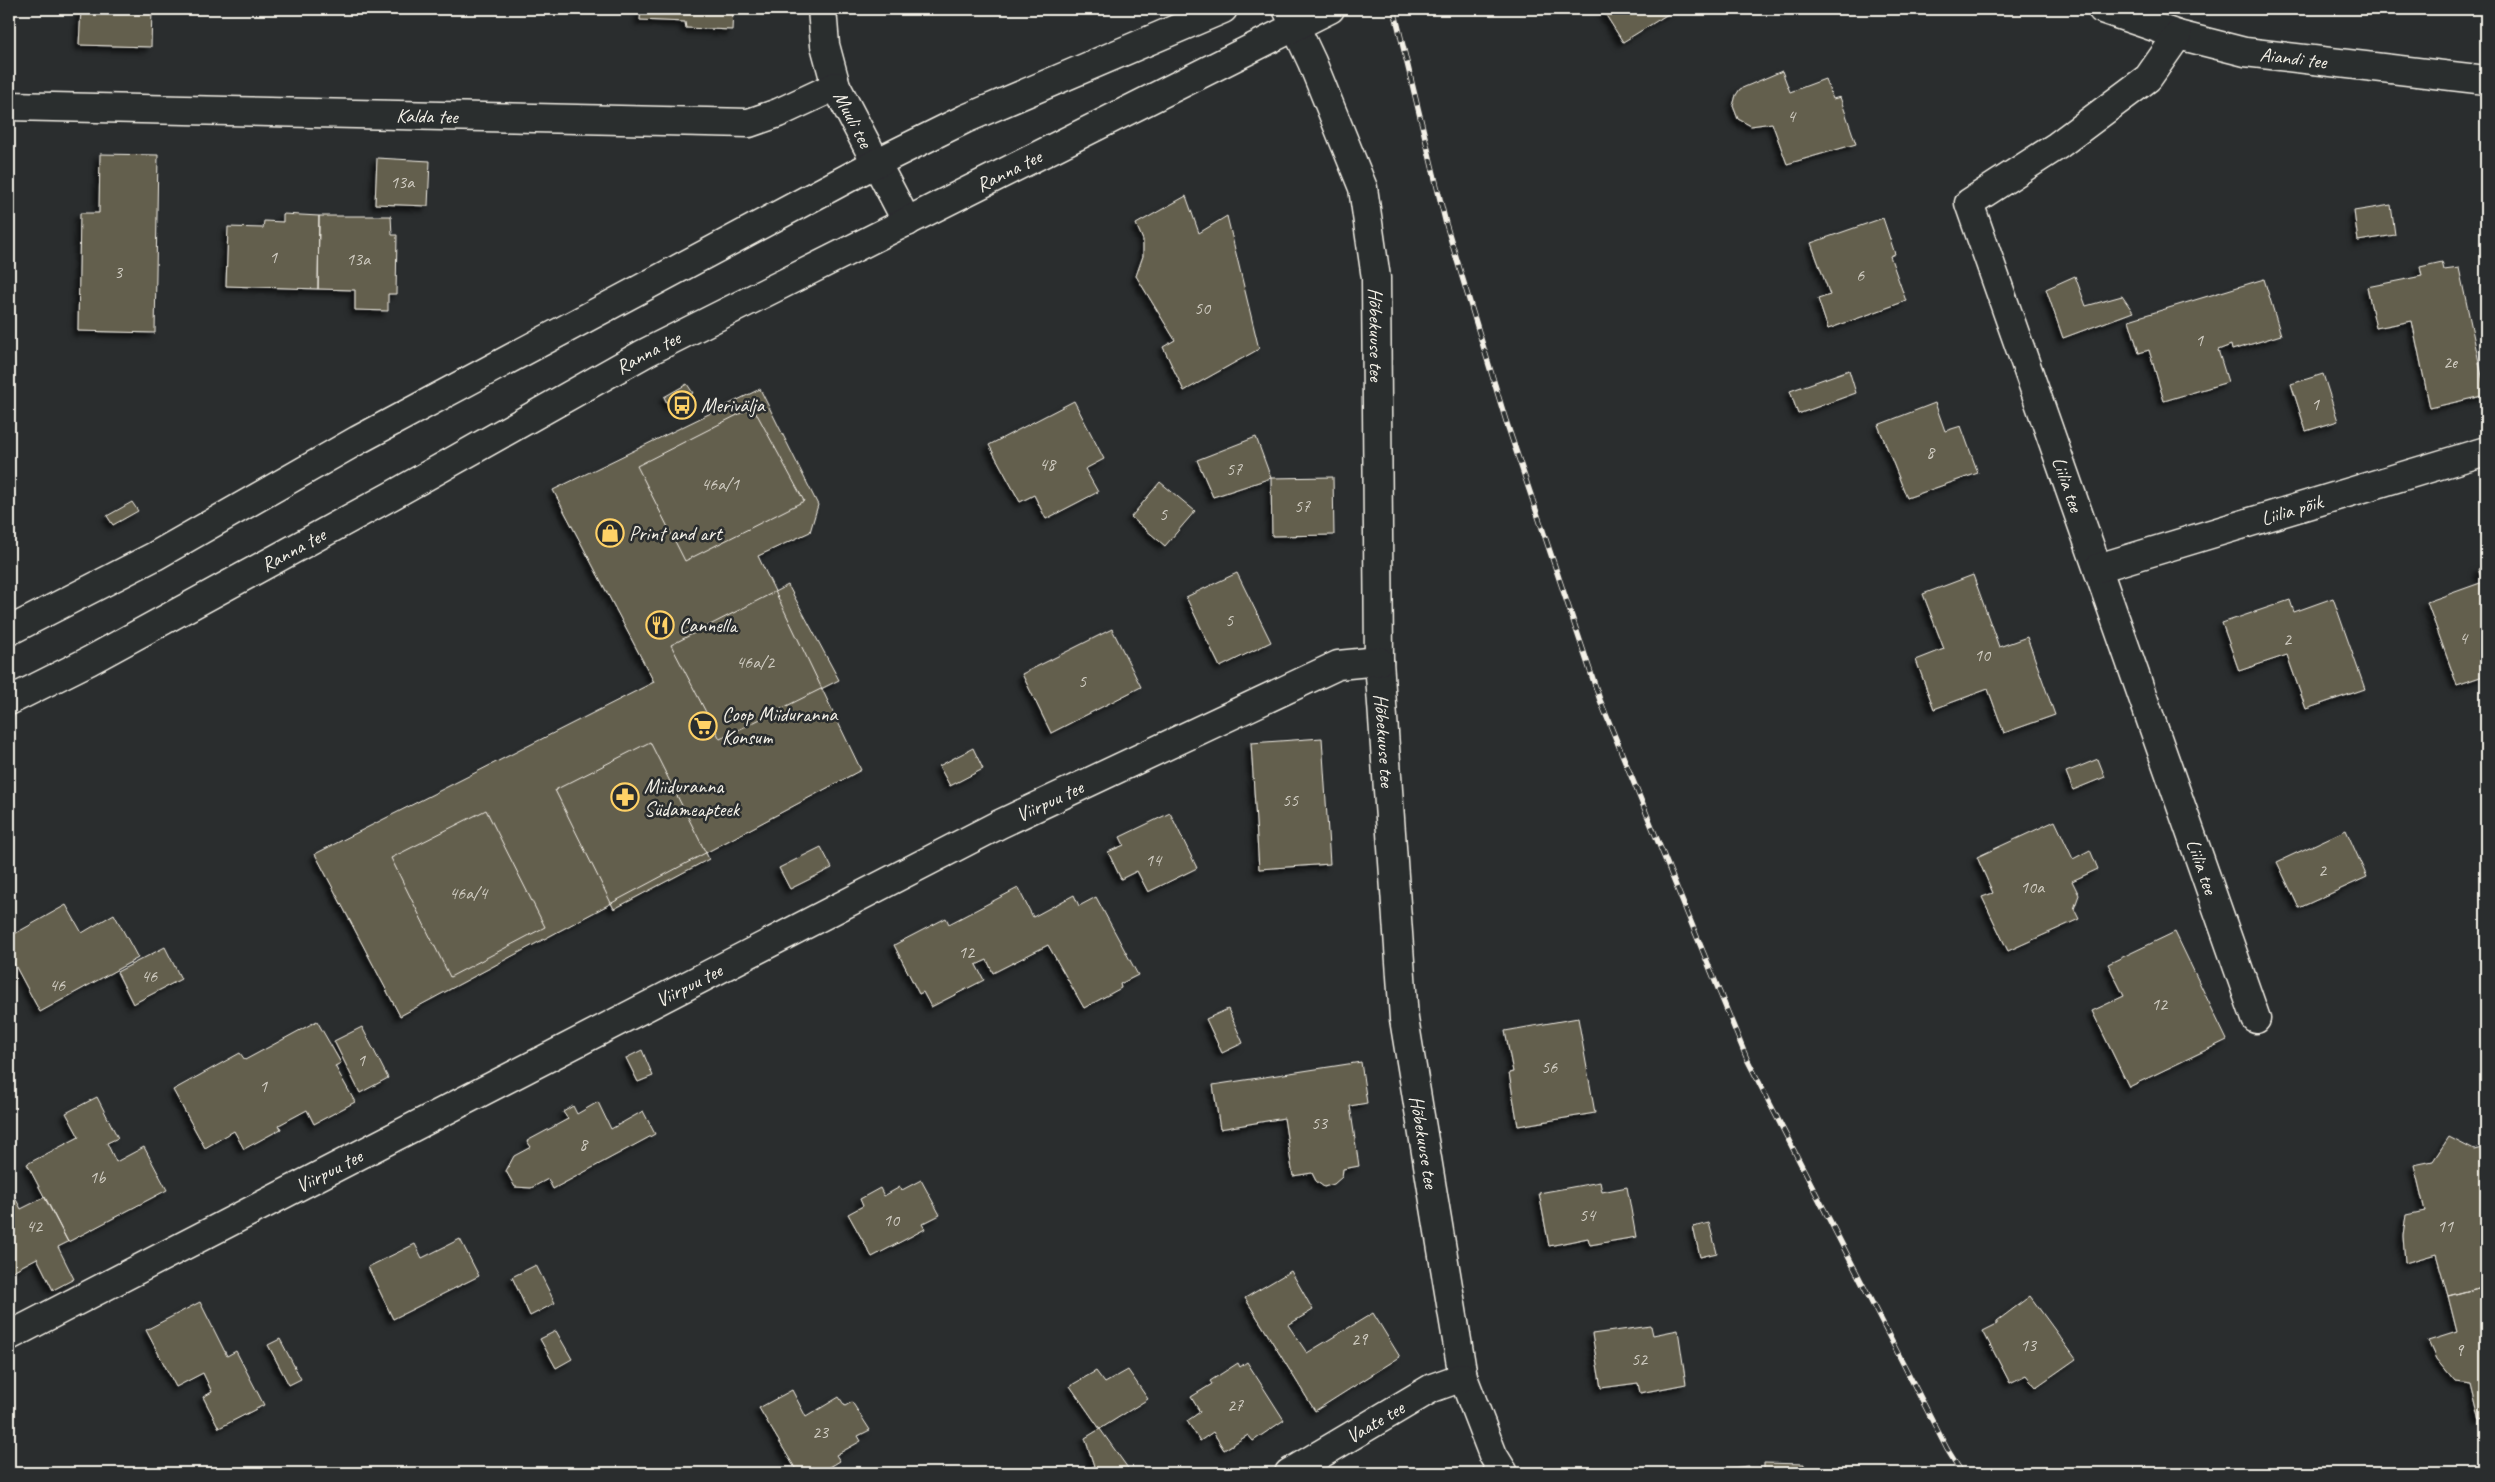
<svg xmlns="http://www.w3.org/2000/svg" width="2495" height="1482" font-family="Caveat,sans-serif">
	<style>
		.building { fill: #645e4e; stroke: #f4f1e8; filter: url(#shadow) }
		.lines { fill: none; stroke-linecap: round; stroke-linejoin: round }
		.street-casing { stroke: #f4f1e8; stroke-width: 31 }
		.secondary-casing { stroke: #f4f1e8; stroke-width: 31 }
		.street { stroke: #2a2d2e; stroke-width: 28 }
		.secondary { stroke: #2a2d2e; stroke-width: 28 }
		.rail-casing { stroke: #f4f1e8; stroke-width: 5.5 }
		.rail { stroke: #2a2d2e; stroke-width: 4; stroke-dasharray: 11; stroke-linecap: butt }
		.labels { text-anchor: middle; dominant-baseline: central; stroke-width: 5; stroke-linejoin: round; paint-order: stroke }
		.number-label { font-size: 18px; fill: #d0ccc2 }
		.street-label { font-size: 20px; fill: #f4f1e8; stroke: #2a2d2e }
		.poi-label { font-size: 20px; fill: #f4f1e8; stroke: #2a2d2e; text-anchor: start }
	</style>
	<defs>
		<filter id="shadow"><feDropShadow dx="-4.5" dy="4.5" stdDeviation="2.5" flood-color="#0009"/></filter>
	</defs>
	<rect width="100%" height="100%" fill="#2a2d2e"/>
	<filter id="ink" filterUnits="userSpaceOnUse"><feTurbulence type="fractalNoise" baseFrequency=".02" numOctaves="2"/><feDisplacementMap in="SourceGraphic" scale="10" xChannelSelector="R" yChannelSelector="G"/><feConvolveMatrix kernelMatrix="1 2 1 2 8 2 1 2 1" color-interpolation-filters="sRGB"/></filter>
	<g filter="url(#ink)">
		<!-- building -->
		<path class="building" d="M81 9H152L151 47 79 45Z
			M641 9H733L732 30 686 28 685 22 640 20Z
			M1602 9H1676L1623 42Z
			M1782 71 1790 92 1825 79 1833 99 1840 97 1856 144 1787 164 1772 123 1751 126 1738 119 1733 106 1736 95 1740 89Z
			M100 154 158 155 155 333 78 331 80 213H99Z
			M377 158 430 161 428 206 375 204Z
			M1186 196 1199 233 1227 216 1259 349 1184 391 1163 347 1175 340 1136 276 1143 256V240L1136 224Z
			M2391 205 2395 235 2358 241 2354 211Z
			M283 214 319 216 318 289 226 286 228 227 263 228 264 221 283 222Z
			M319 216H391L392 235H397L396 294H388V311L355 310V290L318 289Z
			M1883 218 1895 254 1890 256 1906 301 1828 329 1818 299 1830 295 1811 243Z
			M2442 262 2444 270 2459 268 2486 395 2430 408 2412 321 2376 328 2367 287 2422 276 2420 267Z
			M2075 276 2086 306 2122 296 2133 312 2063 338 2046 289Z
			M2264 279 2281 335 2232 350 2231 345 2218 350 2228 382 2164 401 2149 350 2139 353 2129 320Z
			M1849 370 1856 393 1798 414 1790 391Z
			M2323 374 2338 421 2306 431 2291 384Z
			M687 384 693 393 669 407 664 397Z
			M760 389 818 505 810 532 758 556 861 770 400 1016 315 854 654 682 553 490Z
			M1074 401 1104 459 1085 469 1098 492 1046 519 1034 495 1020 502 989 445Z
			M1935 403 1945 431 1961 426 1978 473 1907 498 1878 425Z
			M753 407 804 501 685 561 637 466Z
			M1256 437 1271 478 1213 497 1197 460Z
			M1333 477 1334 535 1272 536 1271 478Z
			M1160 482 1195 511 1165 546 1131 517Z
			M132 502 138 511 113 525 107 516Z
			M2486 566V675L2457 685 2427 602 2483 582 2478 569Z
			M1237 573 1271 642 1220 667 1186 597Z
			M1973 575 1999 647 2027 637 2055 715 2004 733 1988 689 1934 709 1916 660 1944 649 1923 594Z
			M788 585 839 680 720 739 671 645Z
			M2333 598 2365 689 2306 709 2287 655 2239 671 2222 623 2290 600 2294 612Z
			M1112 629 1141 687 1051 733 1022 674Z
			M1322 738 1330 864 1259 869 1251 743Z
			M650 742 709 859 614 909 555 790Z
			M973 748 983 769 950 786 939 766Z
			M2098 759 2105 777 2073 790 2066 772Z
			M486 810 545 927 450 977 391 858Z
			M1170 813 1197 868 1148 892 1137 871 1121 879 1108 852 1124 845 1120 837Z
			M2055 821 2073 859 2090 850 2098 869 2072 881 2079 895 2074 909 2079 919 2008 951 1982 897 1993 893 1977 857Z
			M2346 830 2367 877 2299 908 2277 862Z
			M821 847 832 868 790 889 779 868Z
			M1018 888 1033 917 1074 895 1079 906 1096 897 1138 975 1120 984 1121 988 1084 1008 1048 945 993 973 987 960 976 965 984 980 931 1007 923 992 919 994 894 945 946 918 949 924Z
			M66 905 82 933 114 914 138 958 40 1012 9 954V937Z
			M2175 932 2227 1040 2129 1087 2092 1011 2124 996 2108 964Z
			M165 947 181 979 133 1004 117 972Z
			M1228 1009 1243 1043 1222 1053 1206 1019Z
			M1578 1018 1595 1113 1518 1126 1509 1073 1513 1072 1505 1031Z
			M317 1021 341 1063 335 1066 355 1102 314 1124 307 1110 279 1125 281 1129 244 1149 234 1131 205 1148 173 1090 240 1053 245 1060Z
			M362 1027 388 1078 360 1093 334 1041Z
			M642 1050 653 1076 638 1082 626 1058Z
			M1361 1062 1367 1103 1350 1106 1359 1166 1343 1169 1342 1177 1334 1184 1324 1187 1316 1181 1312 1173 1293 1176 1284 1118 1220 1129 1213 1085Z
			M97 1097 118 1138 107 1143 116 1162 144 1147 167 1190 68 1242 27 1164 79 1137 66 1113Z
			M598 1102 611 1129 643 1111 655 1134 553 1189 548 1179 531 1188 515 1187 506 1171 514 1156 531 1147 527 1141 568 1119 563 1112 573 1106 577 1114Z
			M2449 1137 2474 1150 2486 1147V1286L2448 1296 2436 1254 2405 1263 2403 1236 2406 1215 2425 1211 2414 1165 2433 1161Z
			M921 1180 940 1215 922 1224 925 1229 872 1257 848 1214 863 1206 860 1199 880 1188 884 1196 900 1187 902 1190Z
			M1600 1182 1602 1192 1627 1187 1636 1237 1590 1245 1588 1238 1549 1246 1539 1193Z
			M9 1186 21 1209 45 1197 68 1242 58 1247 74 1279 53 1290 37 1258 9 1273Z
			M1709 1223 1717 1253 1700 1257 1693 1227Z
			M460 1239 479 1276 393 1319 368 1267 415 1244 422 1258Z
			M536 1265 555 1303 530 1316 512 1277Z
			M1291 1271 1313 1310 1288 1325 1307 1353 1373 1313 1400 1357 1315 1411 1245 1298Z
			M2486 1286V1419L2480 1421 2471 1384 2455 1382 2436 1359 2428 1341 2457 1332 2448 1296Z
			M2030 1296 2076 1359 2036 1387 2026 1375 2010 1383 1983 1331 1997 1324V1321Z
			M200 1302 227 1356 236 1351 264 1405 219 1428 203 1397 212 1392 203 1373 176 1387 146 1330Z
			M1651 1326 1653 1335 1678 1330 1686 1384 1640 1393 1638 1383 1601 1388 1592 1334Z
			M556 1331 572 1359 556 1368 540 1339Z
			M280 1339 301 1379 289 1385 268 1345Z
			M1247 1362 1284 1420 1253 1441 1248 1435 1224 1450 1213 1432 1200 1441 1187 1421 1200 1412 1191 1397 1212 1384 1210 1381 1238 1363 1240 1367Z
			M1128 1370 1148 1399 1100 1429 1070 1386 1096 1371 1105 1383Z
			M792 1390 806 1417 839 1397 845 1406 852 1402 870 1430 858 1436 861 1441 836 1455 840 1461 820 1473H816L813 1467 798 1473 759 1408Z
			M1100 1429 1130 1471 1126 1473H1082L1094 1466 1085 1438Z
			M1764 1463 1804 1464V1473H1764Z
			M1749 1466 1750 1473H1705V1471Z"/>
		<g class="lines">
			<!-- street casing -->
			<g class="street-casing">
				<g id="street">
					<path id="s1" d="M822 9 825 45 836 86 907 222"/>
					<path id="s2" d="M1287 9 1312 62 1363 188 1376 278 1379 661 1404 1019 1463 1377 1493 1455 1504 1473"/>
					<path id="s3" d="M2102 9 2178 35 2245 52 2486 80"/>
					<path id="s4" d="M2178 35 2148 78 2057 146 1969 203 2256 1019"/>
					<path id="s5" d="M9 106 749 123 778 113 836 86"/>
					<path id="s6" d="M2098 568 2486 451"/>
					<path id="s7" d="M9 1336 1000 824 1338 665 1379 661"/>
					<path id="s8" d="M1289 1473 1432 1388 1463 1377"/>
				</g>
			</g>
			<!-- secondary casing -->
			<g class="secondary-casing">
				<g id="secondary">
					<path d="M9 631 155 556 358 440 876 163 965 119 1223 9"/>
					<path id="s9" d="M9 701 89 661 391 496 645 353 1330 9"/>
				</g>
			</g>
			<!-- street -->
			<use href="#street" class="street"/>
			<!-- secondary -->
			<use href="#secondary" class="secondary"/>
			<!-- rail casing -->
			<g class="rail-casing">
				<path id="rail" d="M1394 9 1446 224 1506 421 1600 700 1747 1059 1947 1449 1962 1473"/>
			</g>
			<!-- rail -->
			<use href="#rail" class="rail"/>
		</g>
	</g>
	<!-- icons -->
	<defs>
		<g id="bus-ring" transform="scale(1.4375)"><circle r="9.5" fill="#2a2d2e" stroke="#ffd166" stroke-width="1.5"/><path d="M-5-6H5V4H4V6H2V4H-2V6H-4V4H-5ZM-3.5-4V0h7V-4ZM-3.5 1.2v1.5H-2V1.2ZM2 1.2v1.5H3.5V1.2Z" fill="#ffd166"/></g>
		<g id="shop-ring" transform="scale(1.4375)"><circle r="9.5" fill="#2a2d2e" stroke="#ffd166" stroke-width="1.5"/><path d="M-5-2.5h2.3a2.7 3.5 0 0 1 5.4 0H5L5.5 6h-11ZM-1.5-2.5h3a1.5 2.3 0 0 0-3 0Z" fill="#ffd166"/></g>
		<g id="restaurant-ring" transform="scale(1.4375)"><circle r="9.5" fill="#2a2d2e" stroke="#ffd166" stroke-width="1.5"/><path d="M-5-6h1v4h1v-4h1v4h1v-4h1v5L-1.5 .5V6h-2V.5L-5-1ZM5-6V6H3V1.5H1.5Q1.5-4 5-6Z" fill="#ffd166"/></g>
		<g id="supermarket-ring" transform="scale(1.4375)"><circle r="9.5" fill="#2a2d2e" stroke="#ffd166" stroke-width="1.5"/><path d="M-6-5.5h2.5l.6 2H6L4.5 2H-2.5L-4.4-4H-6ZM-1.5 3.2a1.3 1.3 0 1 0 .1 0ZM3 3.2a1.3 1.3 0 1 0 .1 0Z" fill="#ffd166"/></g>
		<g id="pharmacy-ring" transform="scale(1.4375)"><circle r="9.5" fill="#2a2d2e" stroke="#ffd166" stroke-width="1.5"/><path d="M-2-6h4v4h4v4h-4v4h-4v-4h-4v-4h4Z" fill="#ffd166"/></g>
	</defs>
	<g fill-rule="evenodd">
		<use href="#bus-ring" x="682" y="405"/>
		<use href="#shop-ring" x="610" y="533"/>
		<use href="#restaurant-ring" x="660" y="625"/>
		<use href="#supermarket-ring" x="703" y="726"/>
		<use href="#pharmacy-ring" x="625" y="797"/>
	</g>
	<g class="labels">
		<!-- number labels -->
		<g class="number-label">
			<text x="1791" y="116">4</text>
			<text x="402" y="182">13a</text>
			<text x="273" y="257">1</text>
			<text x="358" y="259">13a</text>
			<text x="118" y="272">3</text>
			<text x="1860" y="275">6</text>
			<text x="1202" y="308">50</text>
			<text x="2199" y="340">1</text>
			<text x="2450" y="362">2e</text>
			<text x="2315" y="404">1</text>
			<text x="1930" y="452">8</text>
			<text x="1047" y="464">48</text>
			<text x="1234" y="469">57</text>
			<text x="720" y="484">46a/1</text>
			<text x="1302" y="506">57</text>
			<text x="1163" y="514">5</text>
			<text x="1229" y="620">5</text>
			<text x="2463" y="638">4</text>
			<text x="2287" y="639">2</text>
			<text x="1982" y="655">10</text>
			<text x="755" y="662">46a/2</text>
			<text x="1082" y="681">5</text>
			<text x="1290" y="800">55</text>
			<text x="1153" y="860">14</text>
			<text x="2322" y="870">2</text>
			<text x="2032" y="887">10a</text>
			<text x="468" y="893">46a/4</text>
			<text x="966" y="952">12</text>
			<text x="149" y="976">46</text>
			<text x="57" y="985">46</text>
			<text x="2159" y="1004">12</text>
			<text x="361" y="1060">1</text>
			<text x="1549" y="1067">56</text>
			<text x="263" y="1086">1</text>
			<text x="1319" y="1123">53</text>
			<text x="583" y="1144">8</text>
			<text x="97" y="1177">1b</text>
			<text x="1587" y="1215">54</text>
			<text x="891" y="1220">10</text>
			<text x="34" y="1226">42</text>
			<text x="2445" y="1226">11</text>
			<text x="1359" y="1339">29</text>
			<text x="2028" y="1345">13</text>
			<text x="2459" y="1350">9</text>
			<text x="1639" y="1359">52</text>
			<text x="1235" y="1405">27</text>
			<text x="820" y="1432">23</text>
		</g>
		<!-- street labels -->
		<g class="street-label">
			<text stroke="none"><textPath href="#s3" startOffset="198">Aiandi tee</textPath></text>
			<text stroke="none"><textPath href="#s5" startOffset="418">Kalda tee</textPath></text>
			<text stroke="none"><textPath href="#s1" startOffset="116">Muuli tee</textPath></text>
			<text stroke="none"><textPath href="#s9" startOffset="1132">Ranna tee</textPath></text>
			<text stroke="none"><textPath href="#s2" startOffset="342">Hõbekuuse tee</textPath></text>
			<text stroke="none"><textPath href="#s9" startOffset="728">Ranna tee</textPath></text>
			<text stroke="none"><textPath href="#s4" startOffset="569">Liilia tee</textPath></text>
			<text stroke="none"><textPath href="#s6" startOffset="202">Liilia põik</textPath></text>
			<text stroke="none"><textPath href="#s9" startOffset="322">Ranna tee</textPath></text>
			<text stroke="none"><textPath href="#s2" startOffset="748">Hõbekuuse tee</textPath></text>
			<text stroke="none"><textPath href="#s7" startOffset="1170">Viirpuu tee</textPath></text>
			<text stroke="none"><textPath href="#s4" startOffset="974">Liilia tee</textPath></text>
			<text stroke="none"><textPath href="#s7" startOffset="765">Viirpuu tee</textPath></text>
			<text stroke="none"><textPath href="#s2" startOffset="1152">Hõbekuuse tee</textPath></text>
			<text stroke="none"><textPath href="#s7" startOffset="360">Viirpuu tee</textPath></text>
			<text stroke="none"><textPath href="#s8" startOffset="100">Vaate tee</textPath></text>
		</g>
		<!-- poi labels -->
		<g class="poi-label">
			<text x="701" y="405">Merivälja</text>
			<text x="629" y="533">Print and art</text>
			<text x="679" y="625">Cannella</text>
			<text x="722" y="714">Coop Miiduranna<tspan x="722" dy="23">Konsum</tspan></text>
			<text x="644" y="786">Miiduranna<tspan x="644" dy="23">Südameapteek</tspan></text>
		</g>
	</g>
	<!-- margin -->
	<rect width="2495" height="1482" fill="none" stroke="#2a2d2e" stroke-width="30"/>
	<rect x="15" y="15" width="2465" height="1452" fill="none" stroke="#f4f1e8" stroke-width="2" filter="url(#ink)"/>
</svg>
